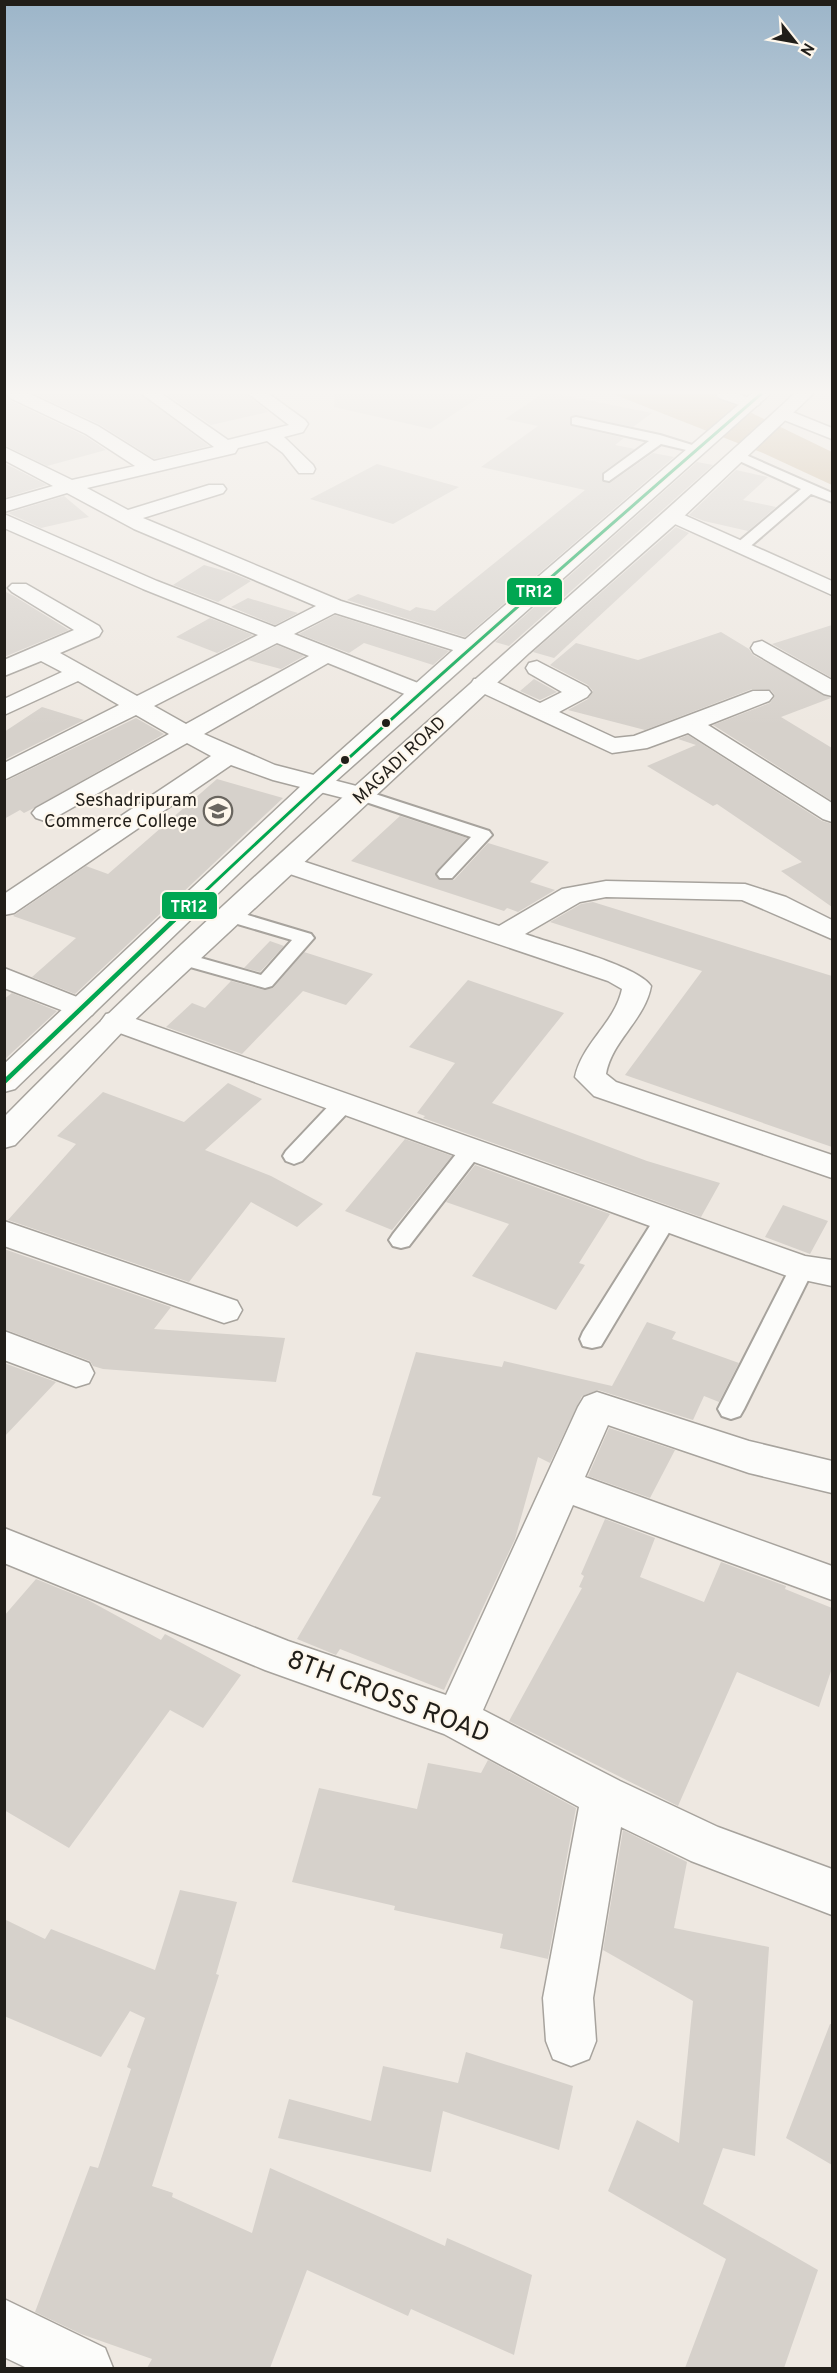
<svg xmlns="http://www.w3.org/2000/svg" width="837" height="2373" font-family="Overpass,sans-serif">
	<style>
		.water { fill: #cbb79a }
		.building { fill: #d6d1cb }
		.lines { fill: none; stroke-linecap: round; stroke-linejoin: round }
		.service-casing { stroke: #a7a39d; stroke-width: 4 }
		.minor-casing { stroke: #a7a39d; stroke-width: 3 }
		.primary-casing { stroke: #a7a39d; stroke-width: 3 }
		.service { fill: #fcfcfa; fill-rule: evenodd }
		.minor { fill: #fcfcfa; fill-rule: evenodd }
		.primary { fill: #fcfcfa; fill-rule: evenodd }
		.bus-1-far1-casing { stroke: #fef7ec; stroke-width: 6 }
		.bus-1-casing { stroke: #fef7ec; stroke-width: 9 }
		.bus-1-far1 { stroke: #00a651; stroke-width: 3 }
		.bus-1 { stroke: #00a651; stroke-width: 4.5 }
		.bus-dot { fill: #211e19; stroke: #fef7ec; stroke-width: 2 }
		.labels { text-anchor: middle; dominant-baseline: central; stroke-width: 4.5; stroke-linejoin: round; paint-order: stroke }
		.far-street-label { font-size: 18px; fill: #211e19; stroke: #fef7ec }
		.far-poi-label { font-size: 18px; fill: #211e19; stroke: #fef7ec; text-anchor: end }
		.near-street-label { font-size: 26px; fill: #211e19; stroke: #fef7ec }
		.line-badge { stroke: #fef7ec; stroke-width: 2 }
		.badge-label { font-size: 16px; text-anchor: middle; font-weight: bold; fill: #fff }
	</style>
	<rect width="100%" height="100%" fill="#eee8e1"/>
	<!-- water -->
	<path class="water" d="M613 394H710L727 401 832 452V485L763 453Z"/>
	<!-- building -->
	<path class="building" d="M4 394 9 400 85 436 106 450 47 466 4 445Z
		M35 394H140L209 446 154 459 99 424Z
		M166 394H247L268 412 211 425Z
		M335 394H484L431 429 334 407Z
		M542 394H558L652 413 633 427 576 415 570 417 572 426 624 438 615 445 635 449 603 472 604 482 610 483 653 453 674 457 465 637 347 600 358 594 410 611 416 607 435 611 585 490 481 467 538 426 505 419Z
		M697 462 713 465 509 646 495 642Z
		M4 463 47 485 4 498Z
		M377 464 459 487 393 524 310 499Z
		M736 470 768 477 743 500 776 507 748 531 704 521 689 515Z
		M64 496 89 517 41 528 8 513Z
		M676 527 689 533 554 658 533 652Z
		M204 565 232 573 251 581 218 602 173 585Z
		M4 591 14 596 69 630 4 657Z
		M248 598 298 613 275 625 231 607Z
		M335 615 449 651 433 665 364 643 349 653 299 634Z
		M210 618 253 635 217 653 176 637Z
		M832 625V678L772 644Z
		M721 632 749 649 753 655 831 698 781 717 832 748V801L713 725 770 703 775 696 771 690 752 689 645 730 568 710 588 699 593 691 588 685 550 665 576 643 638 660Z
		M277 645 304 656 281 669 248 660Z
		M534 679 557 692 540 700 520 691Z
		M42 707 84 720 4 760V732Z
		M136 718 164 734 32 809 24 813 20 810 4 819V782Z
		M688 735 822 821 832 824V907L781 871 802 862 717 804 713 806 647 766 696 745 678 739Z
		M217 779 283 798 75 994 32 977 76 938 13 916 86 866 108 874Z
		M400 816 467 838 435 873 440 880H454L488 843 549 862 530 882 555 890 518 912 507 908 504 911 351 861Z
		M593 902 832 976V1147L625 1075 702 971 550 922 581 904Z
		M270 941 284 946 260 972 244 968Z
		M304 952 373 974 346 1005 303 991 242 1054 166 1027 192 1003 205 1008 231 981 264 990 273 988Z
		M468 980 564 1013 492 1103 647 1161 720 1183 701 1217 423 1118 425 1116 417 1113 455 1063 409 1047Z
		M12 993 57 1011 4 1060V999Z
		M228 1083 262 1099 205 1150 271 1176 323 1204 297 1227 251 1202 189 1282 8 1220 76 1144 57 1136 103 1092 184 1122Z
		M405 1139 452 1156 392 1230 345 1211Z
		M475 1165 610 1214 579 1263 585 1265 556 1310 472 1276 509 1224 446 1202Z
		M783 1205 828 1221 810 1254 765 1237Z
		M4 1249 171 1307 154 1329 285 1338 276 1382 103 1369 93 1366 90 1361 4 1329Z
		M647 1322 676 1332 672 1339 739 1363 719 1402 704 1396 693 1420 598 1390 582 1396 550 1463 538 1457 515 1539 444 1690 340 1649 336 1655 297 1639 381 1497 372 1495 416 1352 502 1367 504 1361 612 1386Z
		M4 1363 56 1382 4 1437Z
		M609 1428 675 1450 650 1498 588 1476Z
		M605 1519 655 1538 640 1577 704 1602 721 1562 786 1586 785 1589 832 1608V1668L819 1707 737 1672 678 1806 509 1721 582 1588 579 1587 584 1576 581 1574Z
		M36 1579 88 1600 161 1640 165 1634 241 1675 203 1728 170 1710 69 1848 4 1810V1616Z
		M488 1760 576 1808 548 1959 500 1948 503 1934 394 1910 395 1906 292 1882 319 1788 417 1809 428 1763 481 1773Z
		M623 1830 687 1862 674 1928 769 1947 755 2156 723 2148 703 2204 818 2270 784 2368H685L726 2259 608 2191 637 2120 679 2143 693 2001 603 1950Z
		M180 1890 237 1902 216 1974 219 1975 152 2186 173 2193 172 2197 252 2233 270 2168 445 2246 447 2238 532 2275 514 2355 411 2309 408 2316 307 2270 270 2368H147L152 2359 81 2334 35 2312 90 2166 98 2168 131 2069 127 2067 145 2018 130 2011 101 2057 4 2016V1919L45 1939 51 1929 155 1970Z
		M830 2024H832V2165L786 2138Z
		M466 2052 573 2086 559 2150 443 2111 431 2172 278 2138 289 2099 371 2121 383 2066 458 2083Z"/>
	<g class="lines">
		<!-- service casing -->
		<g class="service-casing">
			<path id="service" d="M576 417 660 435 705 449 699 453 661 444 609 481 604 480V474L649 441 572 424V418Z
				M739 452 832 493V502L811 494 746 550H736V544L801 489 735 459V453Z
				M363 790 489 831 492 835 452 878H440L437 874 440 870 471 837 357 799 354 795Z
				M231 910 311 934 314 938 272 986 265 988 176 963 173 959 183 953 261 975 292 940 224 920 222 916 224 912Z
				M344 1096 352 1098 355 1103 352 1108 302 1161 294 1164 286 1161 283 1156 286 1151 336 1098Z
				M472 1142 480 1144 483 1149 480 1154 409 1246 401 1248 393 1246 389 1240 393 1234 464 1144Z
				M666 1211 674 1213 677 1219 601 1346 592 1348 583 1346 580 1339 583 1332 658 1213Z
				M802 1259 810 1262 814 1268 744 1409 740 1416 731 1419 722 1416 718 1409 790 1268 794 1262Z"/>
		</g>
		<!-- minor casing -->
		<g class="minor-casing">
			<path id="minor" d="M7 394H30L98 426 154 461 214 447 142 394H162L228 440 289 425 249 394H269L305 420 308 424 303 432 284 437 313 465 315 469 313 473H299L283 453 267 441 238 448 235 453 87 488 128 510 209 485H223L226 489 223 493 143 518 341 601 477 643 480 648 477 653 469 655 335 613 294 634 428 687 432 692 428 697H412L328 663 204 734 275 765 372 790 376 795 372 800 363 803 273 780 231 765 14 913 4 915V894L211 756 187 743 54 818 45 821 36 818 32 813 36 808 169 734 136 715 4 780V763L119 705 78 681 4 715V699L62 672 41 661 4 676V660L74 630 12 592 8 588 12 584H26L99 626 102 631 99 636 60 653 137 696 258 635 143 589 4 528V514L157 581 275 627 316 606 134 529 67 493 4 512V500L53 486 4 460V447L72 480 135 466 86 434 10 398ZM277 643 309 656 186 724 154 706Z
				M716 394H740L760 404 751 409 719 398Z
				M785 409 832 428V439L779 418 776 414Z
				M673 510 832 581V595L666 520 663 516Z
				M762 641 832 680V696L824 694 754 653 751 648 754 643Z
				M537 661 587 687 591 692 587 697 559 712 615 738 634 736 753 691H769L773 696 769 701 708 725 832 803V822L823 819 688 733 647 748 612 753 474 689 471 684 474 679H490L540 703 562 692 529 673 526 668 529 663Z
				M287 856 499 926 562 889 606 881 745 884 786 897 832 920V939L742 900 606 897 580 902 525 934C552 944 637 965 651 986 645 1020 612 1040 606 1074L616 1082 832 1155V1178L594 1096 575 1077C582 1043 615 1023 622 989L608 981 278 870 274 864 278 858Z
				M4 968 92 1003 97 1009 92 1015 82 1018 4 988Z
				M116 1012 805 1256 832 1260V1286L790 1277 106 1028 101 1021 106 1014Z
				M4 1221 237 1301 242 1310 237 1319 224 1323 4 1246Z
				M4 1331 89 1363 94 1373 89 1383 76 1387 4 1360Z
				M597 1392 749 1441 832 1461V1493L749 1473 608 1425 585 1477 832 1566V1600L573 1505 483 1710 620 1781 718 1827 832 1869V1915L691 1861 621 1827 593 1998 596 2041 589 2059 571 2066 553 2059 546 2041 543 1998 579 1807 444 1734 265 1670 4 1563V1528L288 1641 446 1695 578 1407 584 1397Z
				M4 2299 105 2348 113 2368H27L4 2357Z"/>
		</g>
		<!-- primary casing -->
		<g class="primary-casing">
			<path id="primary" d="M751 394H770L319 796 15 1089 4 1092V1064L301 786 461 643Z
				M794 394H813L680 520 529 653 126 1028 15 1145 4 1148V1117C255 862 532 636 794 394Z"/>
		</g>
		<!-- service -->
		<use href="#service" class="service"/>
		<!-- minor -->
		<use href="#minor" class="minor"/>
		<!-- primary -->
		<use href="#primary" class="primary"/>
		<!-- bus-1-far1 casing -->
		<g class="bus-1-far1-casing">
			<path id="bus-1-far1" d="M174 921C364 739 562 567 761 394"/>
		</g>
		<!-- bus-1 casing -->
		<g class="bus-1-casing">
			<path id="bus-1" d="M4 1082 175 919"/>
		</g>
		<!-- bus-1-far1 -->
		<use href="#bus-1-far1" class="bus-1-far1"/>
		<!-- bus-1 -->
		<use href="#bus-1" class="bus-1"/>
	</g>
	<!-- sky -->
	<linearGradient id="sky" x2="0" y2="1"><stop stop-color="#9cb5c9"/><stop offset="0.54" stop-color="#f7f5f2"/><stop offset="1" stop-color="#f7f5f2" stop-opacity="0"/></linearGradient>
	<rect width="837" height="726" fill="url(#sky)"/>
	<!-- icons -->
	<defs>
		<g id="university-ring" transform="scale(1.5)"><circle r="9.5" fill="#fef7ec" stroke="#69655f" stroke-width="1.5"/><path d="M0-5L7-2L0 1L-7-2ZM-4 1L0 2.5L4 1V4Q0 6-4 4Z" fill="#69655f"/></g>
	</defs>
	<g fill-rule="evenodd">
		<use href="#university-ring" x="218" y="811"/>
	</g>
	<!-- markers -->
	<g class="bus-dot">
		<circle cx="386" cy="723" r="5"/>
		<circle cx="345" cy="760" r="5"/>
	</g>
	<g class="labels">
		<!-- far-street labels -->
		<g class="far-street-label">
			<text transform="translate(400 761) rotate(-43)">MAGADI ROAD</text>
		</g>
		<!-- far-poi labels -->
		<g class="far-poi-label">
			<text x="197" y="801">Seshadripuram<tspan x="197" dy="21">Commerce College</tspan></text>
		</g>
		<!-- near-street labels -->
		<g class="near-street-label">
			<text transform="translate(388 1698) rotate(21)">8TH CROSS ROAD</text>
		</g>
	</g>
	<g class="line-badge">
		<rect x="506" y="577" width="57" height="29" rx="6" fill="#00a651"/>
		<rect x="161" y="891" width="57" height="29" rx="6" fill="#00a651"/>
	</g>
	<g class="badge-label">
		<text x="534" y="597">TR12</text>
		<text x="189" y="912">TR12</text>
	</g>
	<!-- border -->
	<rect width="837" height="2373" fill="none" stroke="#211e19" stroke-width="12"/>
	<!-- north arrow -->
	<g transform="translate(795 42) rotate(121)" stroke="#fef7ec" stroke-width="4.5" paint-order="stroke">
	<path d="M0-4.5L10 22L0 15L-10 22Z" fill="#211e19"/>
	<text y="-9" font-size="16" font-weight="bold" text-anchor="middle" fill="#211e19">N</text>
	</g>
</svg>
